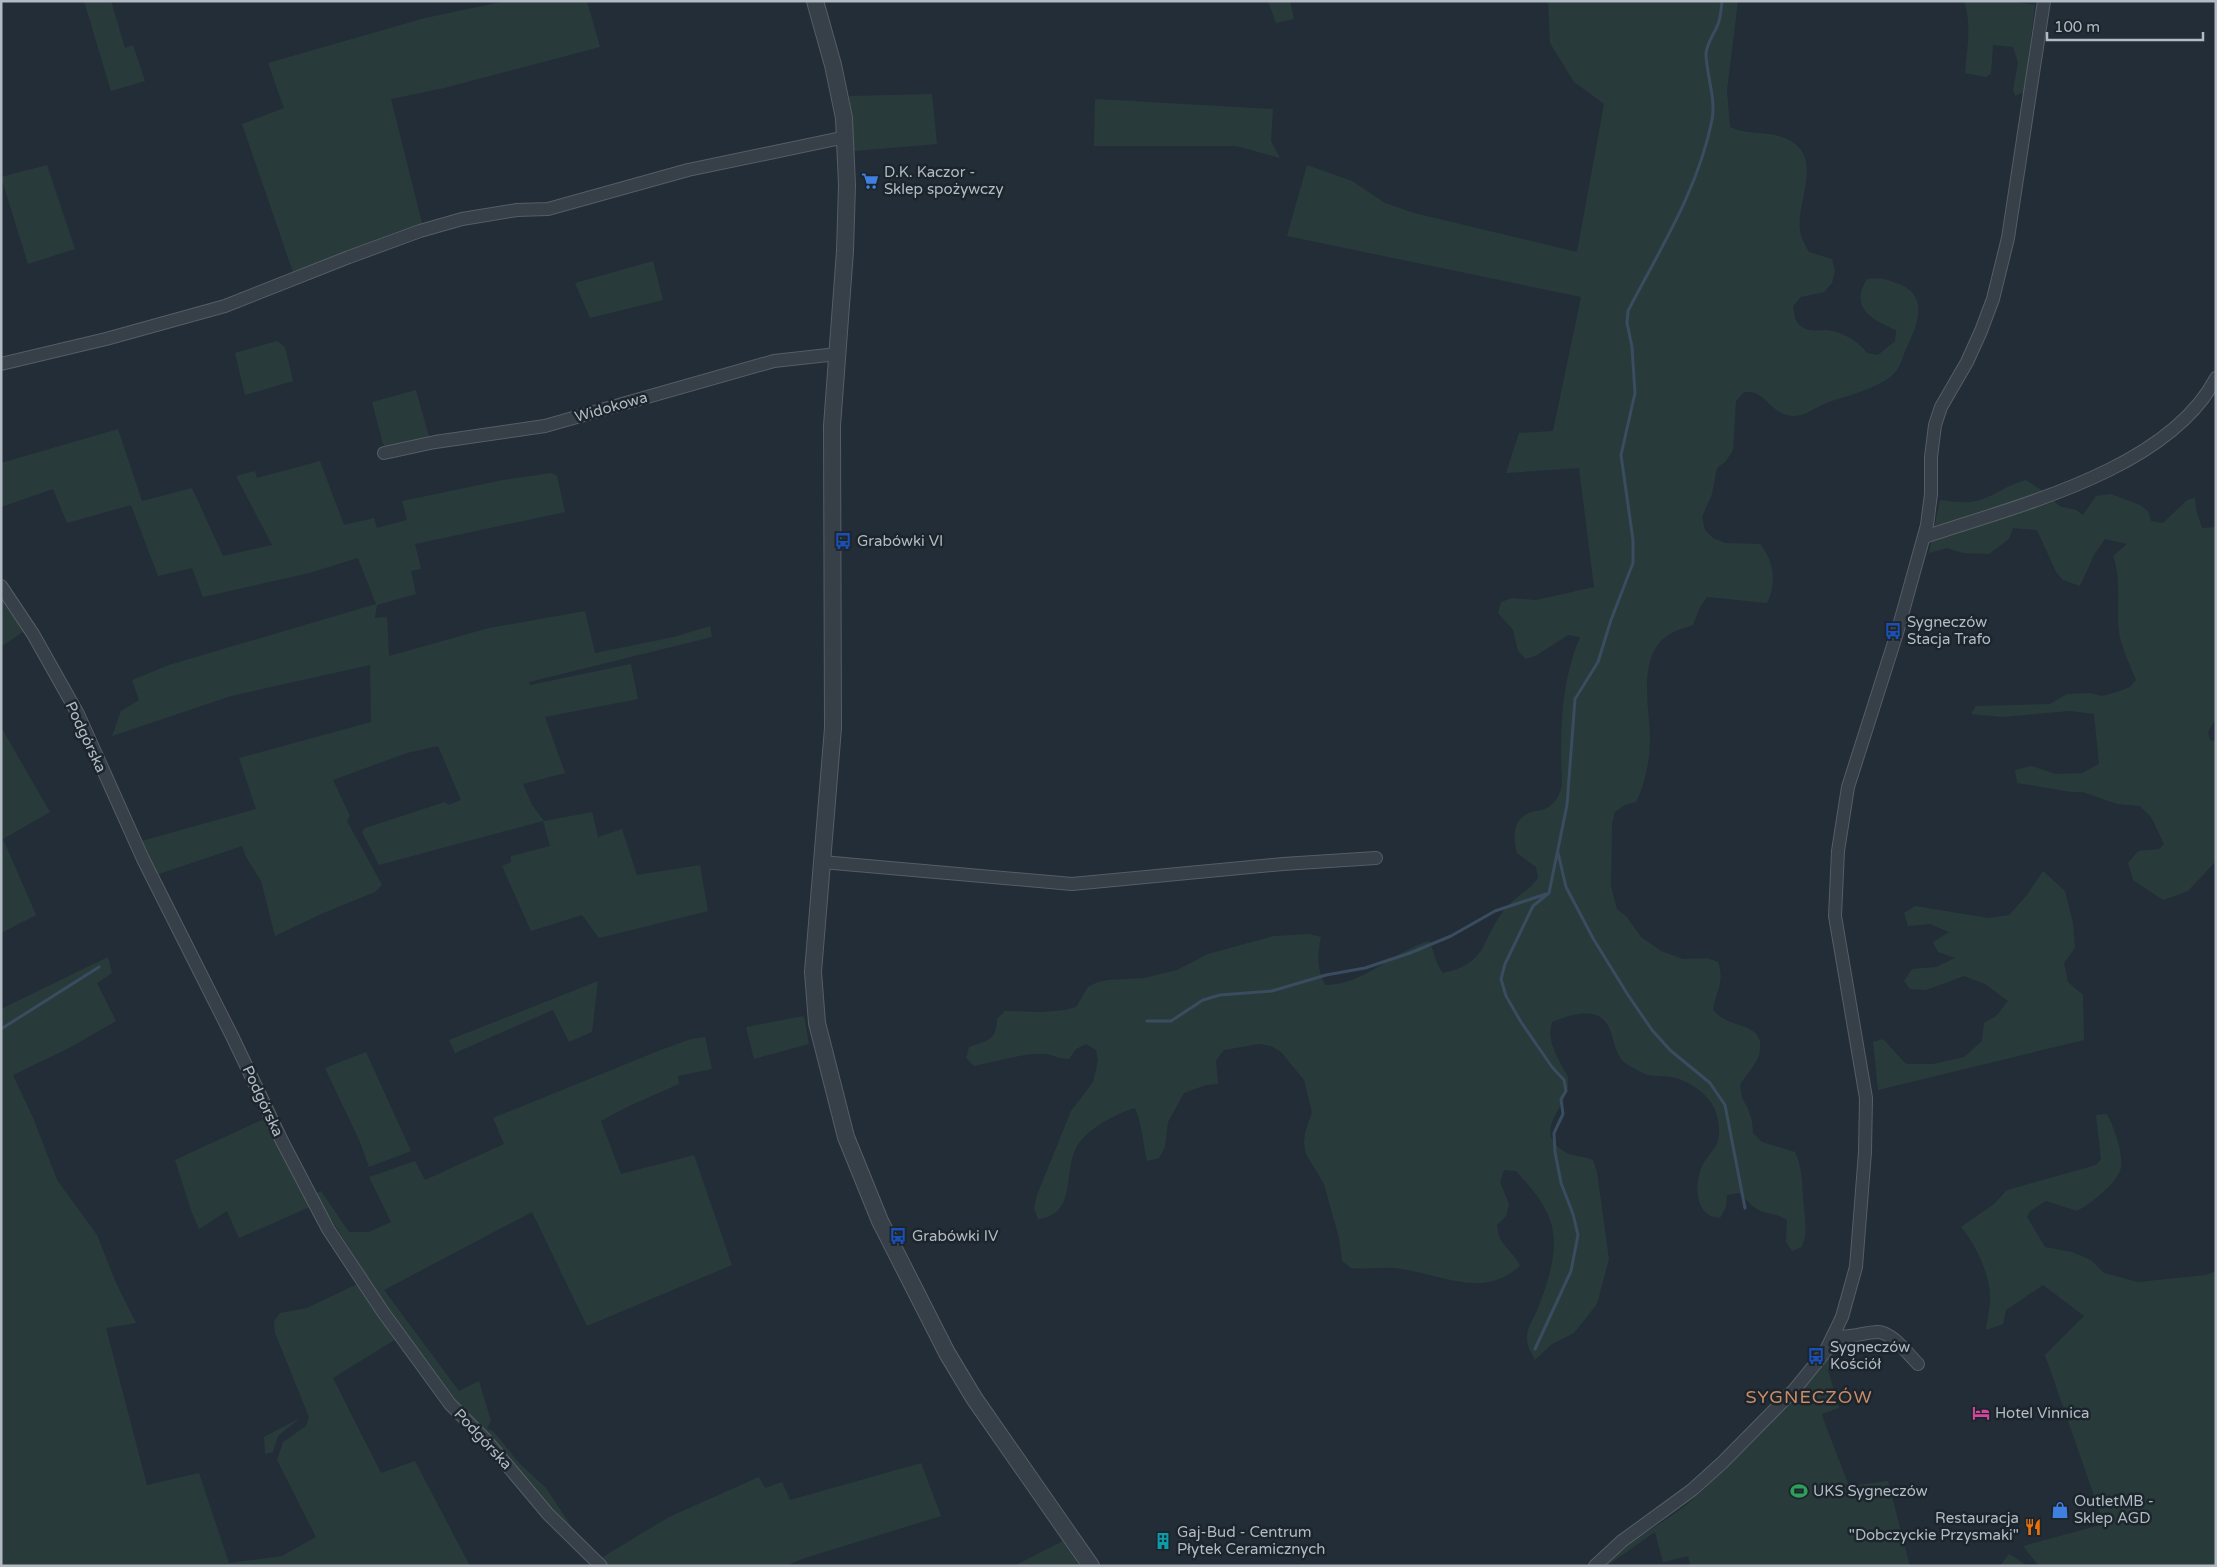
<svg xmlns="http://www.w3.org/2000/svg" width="2217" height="1567" font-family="'Varela Round',sans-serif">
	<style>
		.green { fill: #283b3a }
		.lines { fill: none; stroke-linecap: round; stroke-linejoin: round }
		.stream { stroke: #3a4c5f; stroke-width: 3 }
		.minor-casing { stroke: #555d65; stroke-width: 14 }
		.tertiary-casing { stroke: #555d65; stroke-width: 18 }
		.minor { stroke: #373f48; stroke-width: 12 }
		.tertiary { stroke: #373f48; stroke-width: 16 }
		.labels { text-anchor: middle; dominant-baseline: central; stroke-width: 5; stroke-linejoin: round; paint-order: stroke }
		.poi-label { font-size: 15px; fill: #b2bac4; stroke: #1c242c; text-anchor: start }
		.street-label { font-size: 15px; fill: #b2bac4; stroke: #1c242c }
		.quarter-label { font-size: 18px; letter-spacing: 1px; fill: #c98c68; stroke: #1c242c }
	</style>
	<rect width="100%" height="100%" fill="#232d37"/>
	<!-- green -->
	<path class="green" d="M84 1H111L125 48 133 45 145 81 111 91Z
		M506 1H587L600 47 444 88 391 99 423 227 294 275 242 124 284 108 268 63 425 18Z
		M1268 1H1290L1294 19 1276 23Z
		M1548 1H1738L1727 90 1730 127C1748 136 1768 130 1787 139 1825 157 1796 200 1800 231 1801 238 1805 245 1809 252L1832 259 1835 271 1832 283 1824 292 1801 297 1793 306C1794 314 1795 323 1802 327 1809 332 1818 330 1826 330 1843 332 1857 340 1867 353L1878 355 1895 341 1896 330C1872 320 1849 308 1867 279 1878 277 1886 279 1896 283 1931 294 1917 326 1906 349 1903 356 1901 364 1897 370 1886 386 1847 396 1829 402 1816 406 1807 416 1794 416 1774 415 1770 400 1755 393 1752 392 1747 392 1744 392L1736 401 1733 450 1726 461 1717 468 1712 494 1702 517 1705 530 1713 538 1725 543 1760 544C1774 561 1777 583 1767 603L1707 597 1700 607 1693 625C1686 628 1678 629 1672 633 1635 652 1650 707 1650 739 1650 759 1645 785 1636 802L1625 805 1615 812 1612 823 1611 886 1617 909 1627 917 1641 937 1661 951 1683 959 1707 958 1718 962C1725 983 1716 990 1713 1010 1716 1012 1719 1016 1722 1018 1738 1028 1767 1025 1759 1055 1756 1065 1745 1076 1740 1085L1742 1098 1748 1109 1752 1121 1753 1133 1762 1142 1795 1152C1802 1167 1802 1181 1803 1198 1804 1216 1809 1229 1802 1247L1792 1251 1786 1242 1787 1220C1775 1212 1767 1215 1757 1209 1750 1205 1745 1197 1739 1193L1727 1195 1726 1207 1720 1218C1717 1217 1711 1217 1709 1215 1693 1205 1696 1176 1704 1162 1708 1156 1714 1150 1717 1144 1721 1134 1719 1120 1715 1110 1709 1094 1688 1080 1671 1077 1664 1076 1656 1076 1648 1075 1642 1073 1634 1068 1628 1065 1610 1054 1617 1028 1600 1017 1587 1009 1564 1017 1552 1022 1547 1040 1555 1052 1563 1068 1565 1072 1568 1075 1568 1079 1572 1106 1527 1131 1567 1153 1573 1156 1584 1156 1593 1160L1597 1172 1609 1259 1597 1304 1574 1333 1552 1344 1535 1360C1531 1353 1527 1347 1527 1338 1526 1330 1534 1318 1537 1310 1548 1283 1561 1246 1549 1217 1542 1200 1528 1184 1516 1171L1504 1170 1500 1182 1509 1204 1506 1216 1497 1225C1499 1248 1511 1247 1520 1266 1483 1299 1443 1275 1401 1269 1385 1266 1367 1270 1351 1268L1342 1261 1339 1238 1324 1184 1306 1154 1304 1143 1305 1133 1312 1112 1304 1080 1281 1052 1271 1046 1259 1044 1224 1050 1216 1060 1218 1084 1206 1085 1184 1093 1168 1122 1165 1147 1159 1158 1147 1161C1143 1143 1142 1124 1135 1108 1116 1113 1083 1131 1075 1150 1064 1174 1076 1215 1038 1219L1034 1208 1037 1195 1071 1111 1093 1082 1098 1061 1096 1050 1086 1044 1076 1049 1069 1059C1059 1059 1054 1055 1046 1054 1027 1052 994 1062 974 1066L966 1058 969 1047C986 1041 997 1041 997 1019L1005 1011 1042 1012 1065 1010 1076 1007 1088 987 1098 982 1109 980 1144 978 1177 970 1208 954 1274 936 1310 934 1321 937C1317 955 1317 969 1325 985 1364 985 1392 952 1429 941 1435 953 1435 963 1443 973 1488 964 1481 940 1504 910 1514 897 1527 893 1538 878L1536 867 1517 853C1513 838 1512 820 1529 813 1537 810 1545 811 1551 805 1558 800 1560 792 1562 785 1560 734 1560 684 1580 637L1568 635 1537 655 1526 659 1518 651 1513 630 1498 613 1501 602 1512 598 1536 600 1594 587 1579 468 1506 473 1519 433 1553 431 1581 297 1287 236 1307 165 1352 181 1385 203 1414 213 1577 252 1604 104 1574 82 1550 43Z
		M1964 1H2009L2035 5 2024 92 2015 96 2013 90 2018 63 2013 47 1993 45 1991 74 1986 77 1965 73C1967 49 1972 24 1964 1Z
		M932 94 937 144 854 151 849 96Z
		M1095 99 1273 109 1271 141 1280 158 1236 146H1094Z
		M47 165 75 249 28 264 1 177Z
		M653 261 663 300 590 318 575 283Z
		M277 341 285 347 293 381 245 395 235 353Z
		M416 390 430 440 388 448 383 444 372 402Z
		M118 429 142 501 192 488 223 556 272 545 236 476 255 471 257 478 320 461 344 525 374 518 377 528 407 520 402 501 503 480 551 473 557 476 565 512 415 544 421 569 411 571 416 594 377 605 375 618 387 617 389 656 489 628 585 611 595 653 674 637 710 626 712 637 529 682 530 685 631 664 638 699 545 717 565 773 523 784 532 805 544 821 592 812 598 837 622 829 637 875 700 865 708 911 599 938 582 915 531 931 502 866 511 862V856L550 846 543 821 379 865 362 832 365 828 445 802 448 805 461 800 438 746 407 753 333 780 350 816 347 821 382 885 375 892 321 914 275 936 261 881 246 857 242 846 156 875 138 842 256 809 239 758 371 722 370 665 231 696 112 736 121 711 139 700 132 680 169 665 376 604 358 558 309 573 203 597 192 568 158 576 131 505 67 523 53 489 1 507V463Z
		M2026 480 2049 495 2059 506 2076 510 2083 515 2096 496 2111 494 2140 505 2148 511 2151 521 2163 523 2187 500 2195 498 2196 509 2202 528 2216 527V718L2208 732 2210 740 2216 741V861L2188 891 2163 900 2133 880 2128 863 2138 851 2159 849 2164 844 2151 817 2140 806 2117 804 2083 792H2072L2017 783 2015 770 2031 766 2056 774 2082 773 2099 764 2094 714 2070 711 2002 717 1971 714 1976 706 2050 704 2067 694 2090 693 2102 696 2117 692 2130 687 2136 680C2130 665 2122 649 2119 633 2116 607 2122 580 2113 556L2127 544 2105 539 2094 555 2080 586 2063 580 2056 572 2037 530 2013 528 2009 539 1989 554 1963 553 1947 548 1929 553 1940 500C1951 501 1965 504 1976 501 1994 497 2008 484 2026 480Z
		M1 597 24 631 1 647Z
		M1 727 50 812 3 839 36 915 1 933Z
		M2043 871 2065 891 2073 923 2075 948 2064 963 2068 982 2083 995 2084 1040 1878 1090 1873 1042 1883 1039 1906 1064H1933L1964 1057 1982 1041 1984 1023 1996 1016 2008 1001 1985 984 1964 976 1926 990 1910 989 1904 981 1912 969 1936 967 1955 958 1938 952 1933 942 1949 932 1930 924 1908 926 1904 913 1915 906 1988 918 2009 915 2027 895Z
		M108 957 112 973 97 983 116 1021 69 1048 13 1075 34 1120 57 1180 97 1235 116 1283 136 1323 106 1328 147 1485 199 1473 229 1563 282 1556 316 1537 277 1460 283 1442 306 1426 309 1417 275 1333 274 1321 280 1313 307 1308 357 1284 396 1339 333 1378 381 1473 415 1461 470 1566H1V1009Z
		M598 981 592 1032 569 1042 553 1010 455 1053 449 1040Z
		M804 1016 809 1044 754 1059 746 1027Z
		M705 1037 712 1069 678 1076 679 1084 629 1106 601 1121 621 1174 694 1155 732 1265 587 1326 532 1212 384 1290 459 1391 479 1381 491 1421 487 1428 494 1432 519 1463 546 1488 581 1541 455 1403 378 1293 315 1194 321 1191 349 1232H369L391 1222 369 1177 415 1161 425 1180 504 1144 493 1118 658 1051 691 1039Z
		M366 1052 411 1151 369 1167 360 1142 325 1068Z
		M2107 1114C2114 1128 2123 1151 2121 1167 2119 1182 2090 1204 2077 1211L2046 1201 2030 1211 2027 1217 2045 1247 2072 1252 2091 1260 2104 1273 2138 1282 2206 1275 2216 1271V1566H2039L2023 1546 2104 1524 2045 1355 2084 1316 2043 1285 2006 1310 2003 1324 1986 1330C1987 1320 1990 1309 1990 1299 1991 1276 1975 1243 1961 1227L1994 1204 2007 1190 2096 1165 2101 1159 2096 1115Z
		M266 1118 312 1206 239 1238 227 1211 199 1229 192 1213 175 1160Z
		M1838 1345 1828 1370 1839 1408 1822 1414 1824 1421 1849 1486 1888 1481 1910 1566H1690L1688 1556 1663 1562 1655 1532 1608 1565V1562C1636 1535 1673 1519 1700 1493 1749 1447 1795 1397 1838 1345Z
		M300 1418 278 1436 273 1452 265 1454 264 1437Z
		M921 1463 941 1516 802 1559 786 1566H609L601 1558 669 1517 759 1477 765 1488 782 1482 790 1500Z
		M1063 1541 1079 1566H1014Z
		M2009 1554 2028 1566H2000Z"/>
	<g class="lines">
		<!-- stream -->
		<path class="stream" d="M1558 853 1566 887 1594 940 1628 995 1652 1030 1670 1050 1710 1083 1725 1105 1745 1208
			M1147 1021H1171L1203 1000 1220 995 1272 991 1326 975 1365 968 1410 953 1451 936 1495 911 1546 894
			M1 1029 99 967
			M1535 1349 1571 1271 1578 1235 1573 1214 1561 1183 1555 1152 1554 1133 1563 1114 1561 1099 1566 1091 1564 1080 1552 1067 1521 1022 1506 996 1501 979 1505 964 1533 906 1549 893 1567 805 1575 699 1598 662 1611 620 1633 563V540L1621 455 1635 393 1632 347 1627 323 1628 311C1660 249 1698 190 1712 120 1716 99 1707 77 1706 55 1706 43 1714 35 1718 24 1721 17 1721 8 1722 1"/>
		<!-- minor casing -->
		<g class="minor-casing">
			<path id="minor" d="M1 364 106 339 225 306 349 257 420 231 462 219 517 210 548 209 688 170 846 137
				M384 453 435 442 545 426 774 361 837 354
				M1924 537C2016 506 2168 470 2216 378
				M1 586 33 634 78 714 143 859 233 1038 282 1141 328 1229 383 1312 450 1404 486 1440 548 1514 601 1566
				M822 862 1072 884 1283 864 1376 858
				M1834 1336C1850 1339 1863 1332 1878 1332 1892 1332 1908 1354 1918 1364
				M1595 1566 1622 1541 1692 1490 1723 1462 1795 1389 1825 1352 1842 1317 1856 1267 1865 1152 1866 1098 1835 916 1838 851 1848 787 1897 633 1927 525 1931 494V457L1935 425 1941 407 1967 362 1981 331 1993 299 2008 238 2044 1"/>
		</g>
		<!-- tertiary casing -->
		<g class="tertiary-casing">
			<path id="tertiary" d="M815 1 833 65 844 118 847 185 845 251 832 426 833 728 813 972 817 1023 846 1137 880 1221 947 1353 974 1398 1091 1566"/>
		</g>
		<!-- minor -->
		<use href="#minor" class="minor"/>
		<!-- tertiary -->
		<use href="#tertiary" class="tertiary"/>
	</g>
	<!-- icons -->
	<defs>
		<g id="supermarket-bare" transform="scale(1.35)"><path d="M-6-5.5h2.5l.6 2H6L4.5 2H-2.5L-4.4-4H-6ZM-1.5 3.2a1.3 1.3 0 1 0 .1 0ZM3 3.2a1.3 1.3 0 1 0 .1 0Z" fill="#3f7fe0" stroke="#1c242c" stroke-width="2.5" paint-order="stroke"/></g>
		<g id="bus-bare" transform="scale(1.35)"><path d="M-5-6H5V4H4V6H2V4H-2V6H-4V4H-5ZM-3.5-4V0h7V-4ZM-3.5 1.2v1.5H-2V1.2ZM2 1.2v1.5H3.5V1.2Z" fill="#1a4fb4" stroke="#1c242c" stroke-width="2.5" paint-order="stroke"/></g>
		<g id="hotel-bare" transform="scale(1.35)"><path d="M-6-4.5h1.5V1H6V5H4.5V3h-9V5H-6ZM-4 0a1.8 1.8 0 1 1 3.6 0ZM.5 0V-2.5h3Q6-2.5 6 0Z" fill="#d1479c" stroke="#1c242c" stroke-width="2.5" paint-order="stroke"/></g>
		<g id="stadium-bare" transform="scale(1.35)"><path d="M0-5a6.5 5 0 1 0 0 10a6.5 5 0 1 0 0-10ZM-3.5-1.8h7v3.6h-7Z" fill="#2e9e5b" stroke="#1c242c" stroke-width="2.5" paint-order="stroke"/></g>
		<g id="shop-bare" transform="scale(1.35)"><path d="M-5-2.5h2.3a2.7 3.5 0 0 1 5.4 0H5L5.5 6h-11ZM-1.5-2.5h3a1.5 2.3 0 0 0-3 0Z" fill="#3f7fe0" stroke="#1c242c" stroke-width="2.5" paint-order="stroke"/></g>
		<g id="restaurant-bare" transform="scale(1.35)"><path d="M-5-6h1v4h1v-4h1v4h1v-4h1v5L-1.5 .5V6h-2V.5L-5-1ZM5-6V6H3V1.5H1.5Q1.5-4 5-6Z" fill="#e8710a" stroke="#1c242c" stroke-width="2.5" paint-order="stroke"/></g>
		<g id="building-bare" transform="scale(1.35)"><path d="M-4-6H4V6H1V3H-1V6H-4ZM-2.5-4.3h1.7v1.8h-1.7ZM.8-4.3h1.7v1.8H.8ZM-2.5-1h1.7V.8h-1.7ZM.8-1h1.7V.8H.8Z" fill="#0f9aa8" stroke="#1c242c" stroke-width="2.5" paint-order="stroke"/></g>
	</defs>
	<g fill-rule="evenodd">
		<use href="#supermarket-bare" x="870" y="181"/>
		<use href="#bus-bare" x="843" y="541"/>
		<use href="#bus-bare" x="1893" y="631"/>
		<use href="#bus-bare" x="898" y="1236"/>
		<use href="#bus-bare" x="1816" y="1356"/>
		<use href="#hotel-bare" x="1981" y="1413"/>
		<use href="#stadium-bare" x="1799" y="1491"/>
		<use href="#shop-bare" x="2060" y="1510"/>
		<use href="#restaurant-bare" x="2033" y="1527"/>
		<use href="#building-bare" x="1163" y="1541"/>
	</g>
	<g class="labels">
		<!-- poi labels -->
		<g class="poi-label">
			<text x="884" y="172">D.K. Kaczor -<tspan x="884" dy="17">Sklep spożywczy</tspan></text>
			<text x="857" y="541">Grabówki VI</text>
			<text x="1907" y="622">Sygneczów<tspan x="1907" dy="17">Stacja Trafo</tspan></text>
			<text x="912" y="1236">Grabówki IV</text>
			<text x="1830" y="1347">Sygneczów<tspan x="1830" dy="17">Kościół</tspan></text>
			<text x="1995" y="1413">Hotel Vinnica</text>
			<text x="1813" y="1491">UKS Sygneczów</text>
			<text x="2074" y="1501">OutletMB -<tspan x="2074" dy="17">Sklep AGD</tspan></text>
			<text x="2019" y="1518" text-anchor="end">Restauracja<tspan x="2019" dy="17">"Dobczyckie Przysmaki"</tspan></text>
			<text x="1177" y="1532">Gaj-Bud - Centrum<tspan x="1177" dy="17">Płytek Ceramicznych</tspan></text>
		</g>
		<!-- street labels -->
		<g class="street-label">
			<text transform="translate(611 407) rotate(-16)">Widokowa</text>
			<text transform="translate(86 737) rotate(65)">Podgórska</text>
			<text transform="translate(263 1101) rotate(65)">Podgórska</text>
			<text transform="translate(483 1439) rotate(47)">Podgórska</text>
		</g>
		<!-- quarter labels -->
		<g class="quarter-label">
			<text x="1809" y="1397">SYGNECZÓW</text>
		</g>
	</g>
	<!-- border -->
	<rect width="2217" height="1567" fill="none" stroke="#b2bac4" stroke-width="5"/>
	<!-- scale -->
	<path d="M2047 32v8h156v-8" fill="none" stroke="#b2bac4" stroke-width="2.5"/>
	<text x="2054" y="32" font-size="15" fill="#b2bac4" stroke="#1c242c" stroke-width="4" paint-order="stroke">100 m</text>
</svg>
